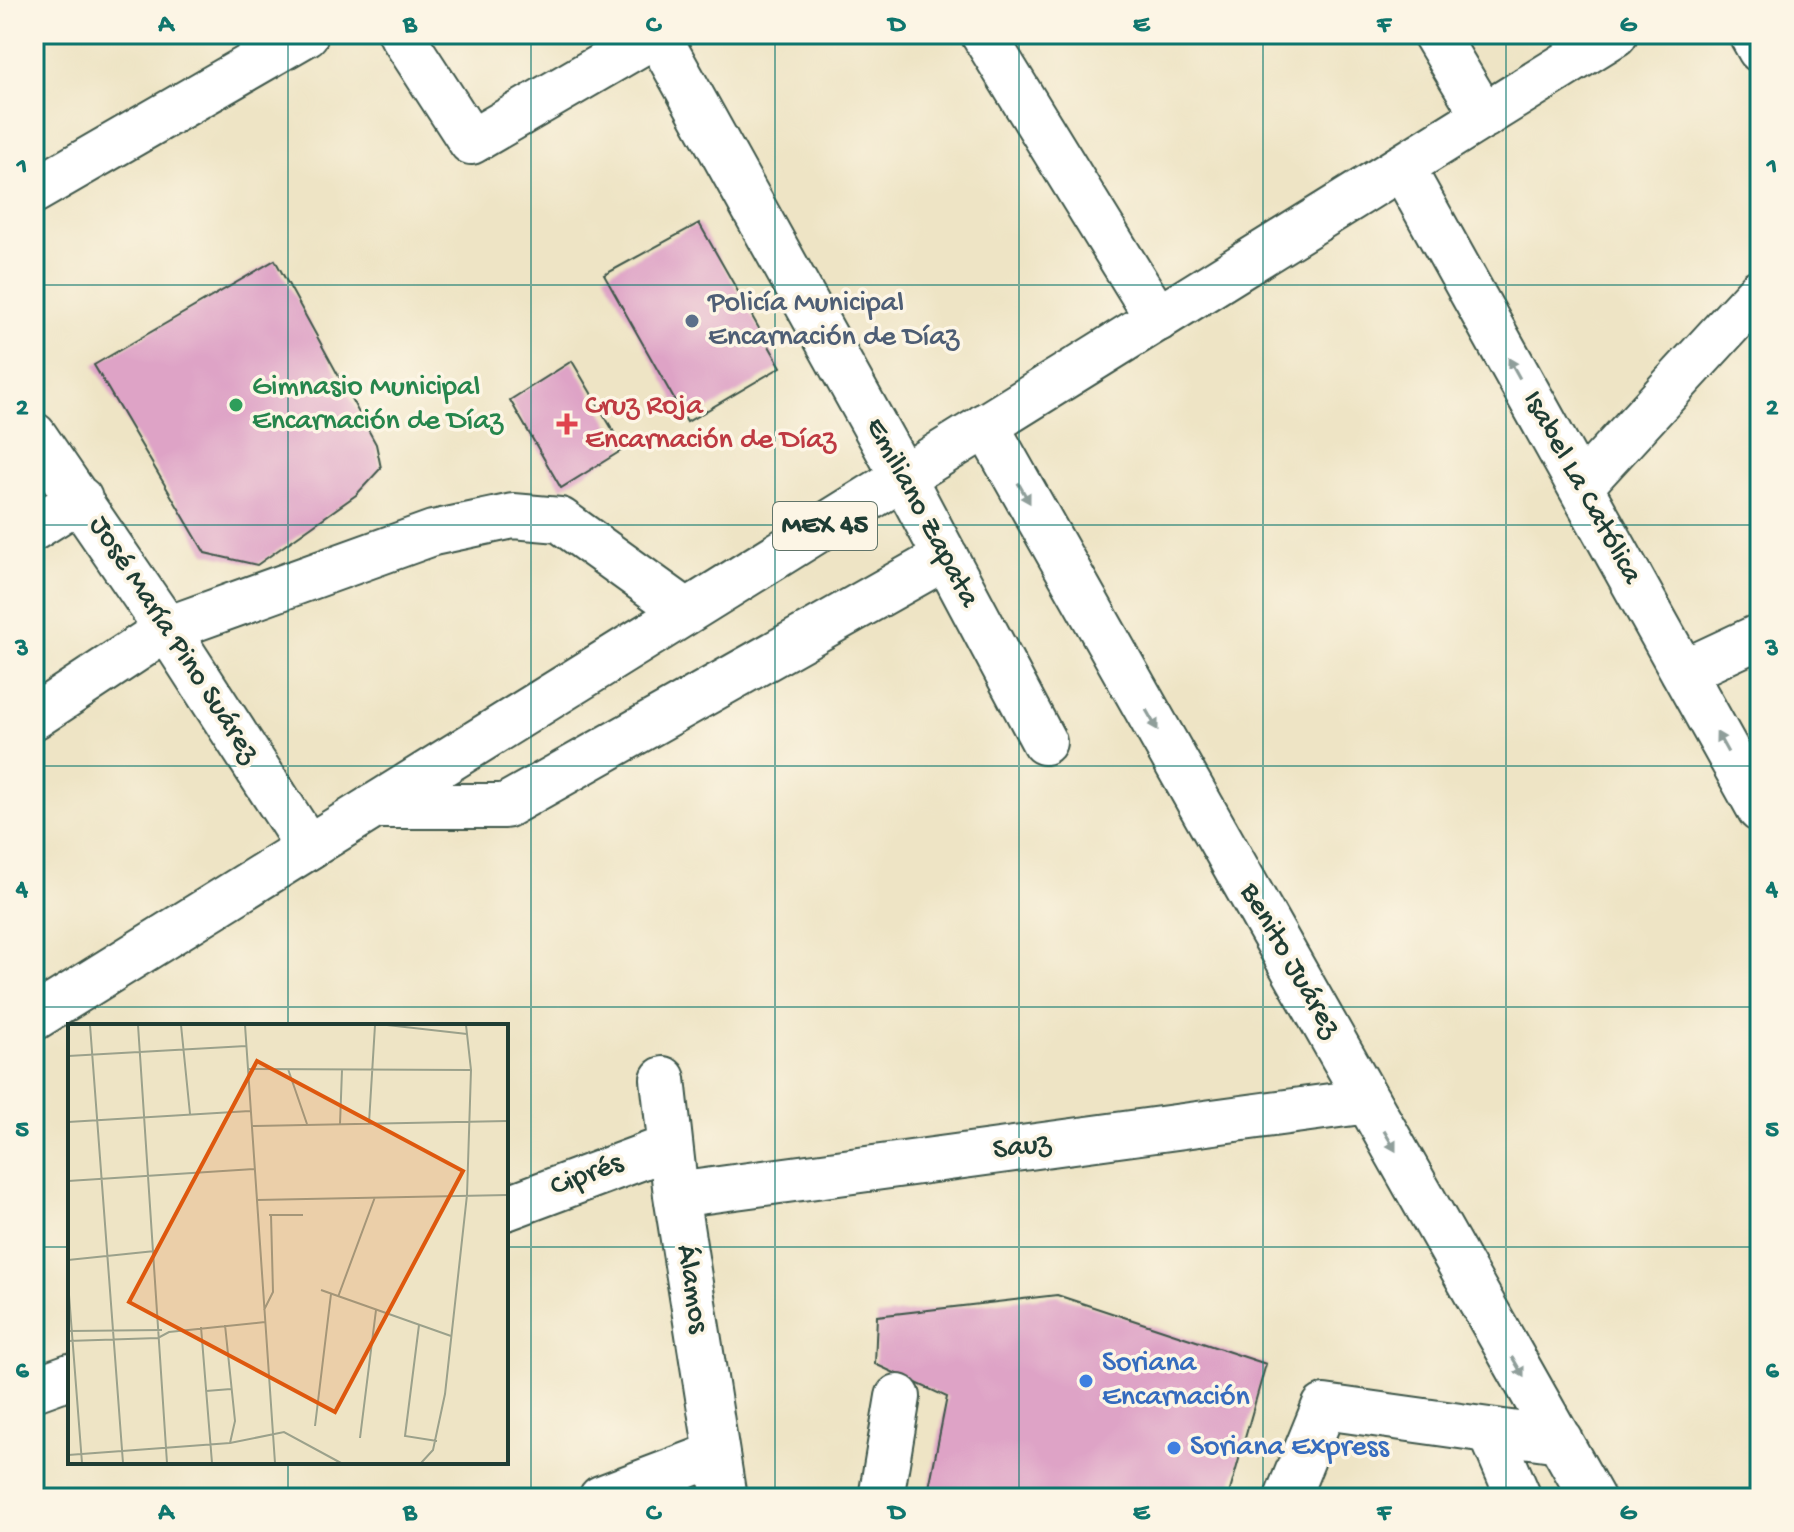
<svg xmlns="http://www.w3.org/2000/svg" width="1794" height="1532" font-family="'Gochi Hand',sans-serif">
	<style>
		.building { fill: #dea3c6 }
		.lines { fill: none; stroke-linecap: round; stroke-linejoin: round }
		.minor-casing { stroke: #3e564a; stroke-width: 48 }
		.major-casing { stroke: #3e564a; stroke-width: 48 }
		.minor { stroke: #fff; stroke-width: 44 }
		.major { stroke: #fff; stroke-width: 44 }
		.oneway { fill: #8f9e9a }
		.grid { fill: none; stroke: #0f766e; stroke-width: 2; stroke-opacity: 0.55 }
		.service-dot { fill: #5c6f8a; stroke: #fcf5e5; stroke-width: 3 }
		.leisure-dot { fill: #2e9e5b; stroke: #fcf5e5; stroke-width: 3 }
		.health-dot { fill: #e0444e; stroke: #fcf5e5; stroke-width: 3 }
		.shop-dot { fill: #3f7fe0; stroke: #fcf5e5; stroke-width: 3 }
		.labels { text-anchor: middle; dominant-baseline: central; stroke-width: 7; stroke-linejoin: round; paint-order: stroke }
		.shield { fill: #fcf5e5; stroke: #617469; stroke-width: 2 }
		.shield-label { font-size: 28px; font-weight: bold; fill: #1f3d34 }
		.service-label { font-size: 30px; fill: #4e5e75; stroke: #fcf5e5; text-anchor: start }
		.leisure-label { font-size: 30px; fill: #27864d; stroke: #fcf5e5; text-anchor: start }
		.health-label { font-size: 30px; fill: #be3a42; stroke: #fcf5e5; text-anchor: start }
		.street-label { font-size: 30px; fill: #1f3d34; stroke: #fcf5e5 }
		.shop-label { font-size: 30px; fill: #366cbe; stroke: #fcf5e5; text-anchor: start }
		.inset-road { fill: none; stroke: #9ba18b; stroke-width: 2 }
		.view { fill: #de580e; fill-opacity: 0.15; stroke: #de580e; stroke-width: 4 }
		.inset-edge { fill: none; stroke: #1f3d34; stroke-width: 4 }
		.neatline { fill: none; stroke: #0f766e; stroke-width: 3 }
		.grid-label { font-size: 26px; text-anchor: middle; font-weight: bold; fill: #0f766e }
	</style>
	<rect width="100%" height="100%" fill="#fcf5e5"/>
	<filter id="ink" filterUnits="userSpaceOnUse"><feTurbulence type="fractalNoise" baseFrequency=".0125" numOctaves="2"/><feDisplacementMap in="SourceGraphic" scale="16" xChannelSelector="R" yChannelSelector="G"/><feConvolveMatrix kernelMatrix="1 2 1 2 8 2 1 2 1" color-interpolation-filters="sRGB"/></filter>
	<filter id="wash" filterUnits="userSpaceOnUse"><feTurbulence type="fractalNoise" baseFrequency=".006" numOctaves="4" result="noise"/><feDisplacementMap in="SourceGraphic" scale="32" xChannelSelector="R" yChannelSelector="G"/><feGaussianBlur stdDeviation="1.8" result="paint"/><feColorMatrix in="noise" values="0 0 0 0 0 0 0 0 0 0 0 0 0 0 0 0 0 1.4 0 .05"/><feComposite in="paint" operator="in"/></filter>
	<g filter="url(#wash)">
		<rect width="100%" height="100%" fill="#eee4c5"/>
		<g id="blocks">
			<!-- building -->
			<path class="building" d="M699 223 781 367 687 422 604 275Z
				M275 260 376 444 381 468 356 495 257 565 205 553 94 365Z
				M572 361 624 449 561 488 510 400Z
				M1057 1295 1266 1364 1228 1498H927L947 1397 875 1364 877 1316Z"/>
		</g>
	</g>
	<g filter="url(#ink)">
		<use href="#blocks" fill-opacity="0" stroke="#3e564a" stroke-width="2"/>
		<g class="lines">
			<!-- minor casing -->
			<g class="minor-casing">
				<path id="minor" d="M401 34 471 142 657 34 903 477 1044 742
					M983 34 1158 319
					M1435 34 1484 116
					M1751 34 1760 50
					M1402 167 1760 810
					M34 191 306 34
					M986 425 1592 1498
					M34 435 167 629 308 847
					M1580 487 1760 291
					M34 528 80 499
					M1683 672 1760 636
					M34 717 167 629 433 533 513 516 560 520 686 611
					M374 806H505L946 557
					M663 1079 676 1195 724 1498
					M676 1195 1368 1101
					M506 1208 669 1147
					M34 1389 70 1376
					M1491 1433 1519 1498
					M601 1498 717 1454
					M881 1498 898 1397
					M1287 1498 1324 1407 1560 1440"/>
			</g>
			<!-- major casing -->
			<g class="major-casing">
				<path id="major" d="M34 1018 1615 34"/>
			</g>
			<!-- minor -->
			<use href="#minor" class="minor"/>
			<!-- major -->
			<use href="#major" class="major"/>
		</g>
		<!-- one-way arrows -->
		<defs><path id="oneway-solid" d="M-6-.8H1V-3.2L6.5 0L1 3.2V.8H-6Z" transform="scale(2)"/></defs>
		<g class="oneway">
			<use href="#oneway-solid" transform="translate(1514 368) rotate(-119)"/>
			<use href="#oneway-solid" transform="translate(1024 493) rotate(60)"/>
			<use href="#oneway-solid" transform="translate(1152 720) rotate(60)"/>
			<use href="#oneway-solid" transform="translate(1722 742) rotate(-119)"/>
			<use href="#oneway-solid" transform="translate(1390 1141) rotate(60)"/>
			<use href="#oneway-solid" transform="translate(1518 1367) rotate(60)"/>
		</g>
	</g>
	<!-- grid -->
	<path class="grid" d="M288 34V1026M531 34V1498M775 34V1498M1019 34V1498M1263 34V1498M1506 34V1498M34 285H1760M34 525H1760M34 766H1760M34 1007H1760M34 1247H70M506 1247H1760M288 1462V1498"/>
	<!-- markers -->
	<circle class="service-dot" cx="692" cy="321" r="8"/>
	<circle class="leisure-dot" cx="236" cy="405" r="8"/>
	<path class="health-dot" d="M563 412h8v8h8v8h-8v8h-8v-8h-8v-8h8z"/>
	<g class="shop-dot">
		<circle cx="1086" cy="1381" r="8"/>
		<circle cx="1174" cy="1448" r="8"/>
	</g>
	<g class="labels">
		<!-- shield labels -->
		<rect class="shield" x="773" y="502" width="104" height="48" rx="6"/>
		<g class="shield-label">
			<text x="825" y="526">MEX 45</text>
		</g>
		<!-- service labels -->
		<g class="service-label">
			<text x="708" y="304">Policía Municipal<tspan x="708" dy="34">Encarnación de Díaz</tspan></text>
		</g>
		<!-- leisure labels -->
		<g class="leisure-label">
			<text x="252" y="388">Gimnasio Municipal<tspan x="252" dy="34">Encarnación de Díaz</tspan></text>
		</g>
		<!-- health labels -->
		<g class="health-label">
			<text x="585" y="407">Cruz Roja<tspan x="585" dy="34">Encarnación de Díaz</tspan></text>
		</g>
		<!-- street labels -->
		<g class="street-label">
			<text transform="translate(1581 488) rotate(61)">Isabel La Católica</text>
			<text transform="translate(921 513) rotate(62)">Emiliano Zapata</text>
			<text transform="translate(173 640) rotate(57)">José María Pino Suárez</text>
			<text transform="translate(1289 961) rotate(60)">Benito Juárez</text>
			<text transform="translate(1022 1148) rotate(-8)">Sauz</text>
			<text transform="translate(587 1176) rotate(-21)">Ciprés</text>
			<text transform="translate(691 1289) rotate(81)">Álamos</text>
		</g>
		<!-- shop labels -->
		<g class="shop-label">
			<text x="1102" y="1364">Soriana<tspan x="1102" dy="34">Encarnación</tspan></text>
			<text x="1190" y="1448">Soriana Express</text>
		</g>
	</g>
	<!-- overview -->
	<g transform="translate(68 1024)">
		<rect width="440" height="440" fill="#eee4c5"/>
		<path class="inset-road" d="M22 1 55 439M70 1 99 439M113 1 122 90M177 1 207 439M319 1 399 10M0 32 178 22M180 45 403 46M220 45 239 100M0 98 182 87M301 99 307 1M272 100 274 46M183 102 440 97M0 157 186 145M188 176 440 171M201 191H235M0 236 87 227M0 258 14 439M253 266 383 312M270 273 307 173M196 286 205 268 203 191M157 301 167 397 162 419M351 301 337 412 369 417M133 303 144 439M1 307 94 306M0 317 90 314 101 308 197 298M138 367 163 365M247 402 263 270M292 414 308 286M0 431 162 419 216 408 273 439M353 439 365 426 377 370 399 171 403 46 398 1"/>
		<path class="view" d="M189 37 395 147 267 388 61 278Z"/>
		<rect width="440" height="440" class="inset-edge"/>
	</g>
	<!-- margin -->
	<rect width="1794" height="1532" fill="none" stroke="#fcf5e5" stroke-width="88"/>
	<rect x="44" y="44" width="1706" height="1444" class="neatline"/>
	<g class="grid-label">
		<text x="166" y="31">A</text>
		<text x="410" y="31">B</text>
		<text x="653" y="31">C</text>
		<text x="897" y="31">D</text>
		<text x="1141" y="31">E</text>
		<text x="1384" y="31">F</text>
		<text x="1628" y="31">G</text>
		<text x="22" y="173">1</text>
		<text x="1772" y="173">1</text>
		<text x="22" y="414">2</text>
		<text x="1772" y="414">2</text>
		<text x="22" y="655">3</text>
		<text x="1772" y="655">3</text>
		<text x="22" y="895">4</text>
		<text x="1772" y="895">4</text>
		<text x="22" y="1136">5</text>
		<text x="1772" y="1136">5</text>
		<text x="22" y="1377">6</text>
		<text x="1772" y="1377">6</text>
		<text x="166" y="1519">A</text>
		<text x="410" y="1519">B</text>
		<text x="653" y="1519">C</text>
		<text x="897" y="1519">D</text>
		<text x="1141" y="1519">E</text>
		<text x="1384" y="1519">F</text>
		<text x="1628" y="1519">G</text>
	</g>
</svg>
